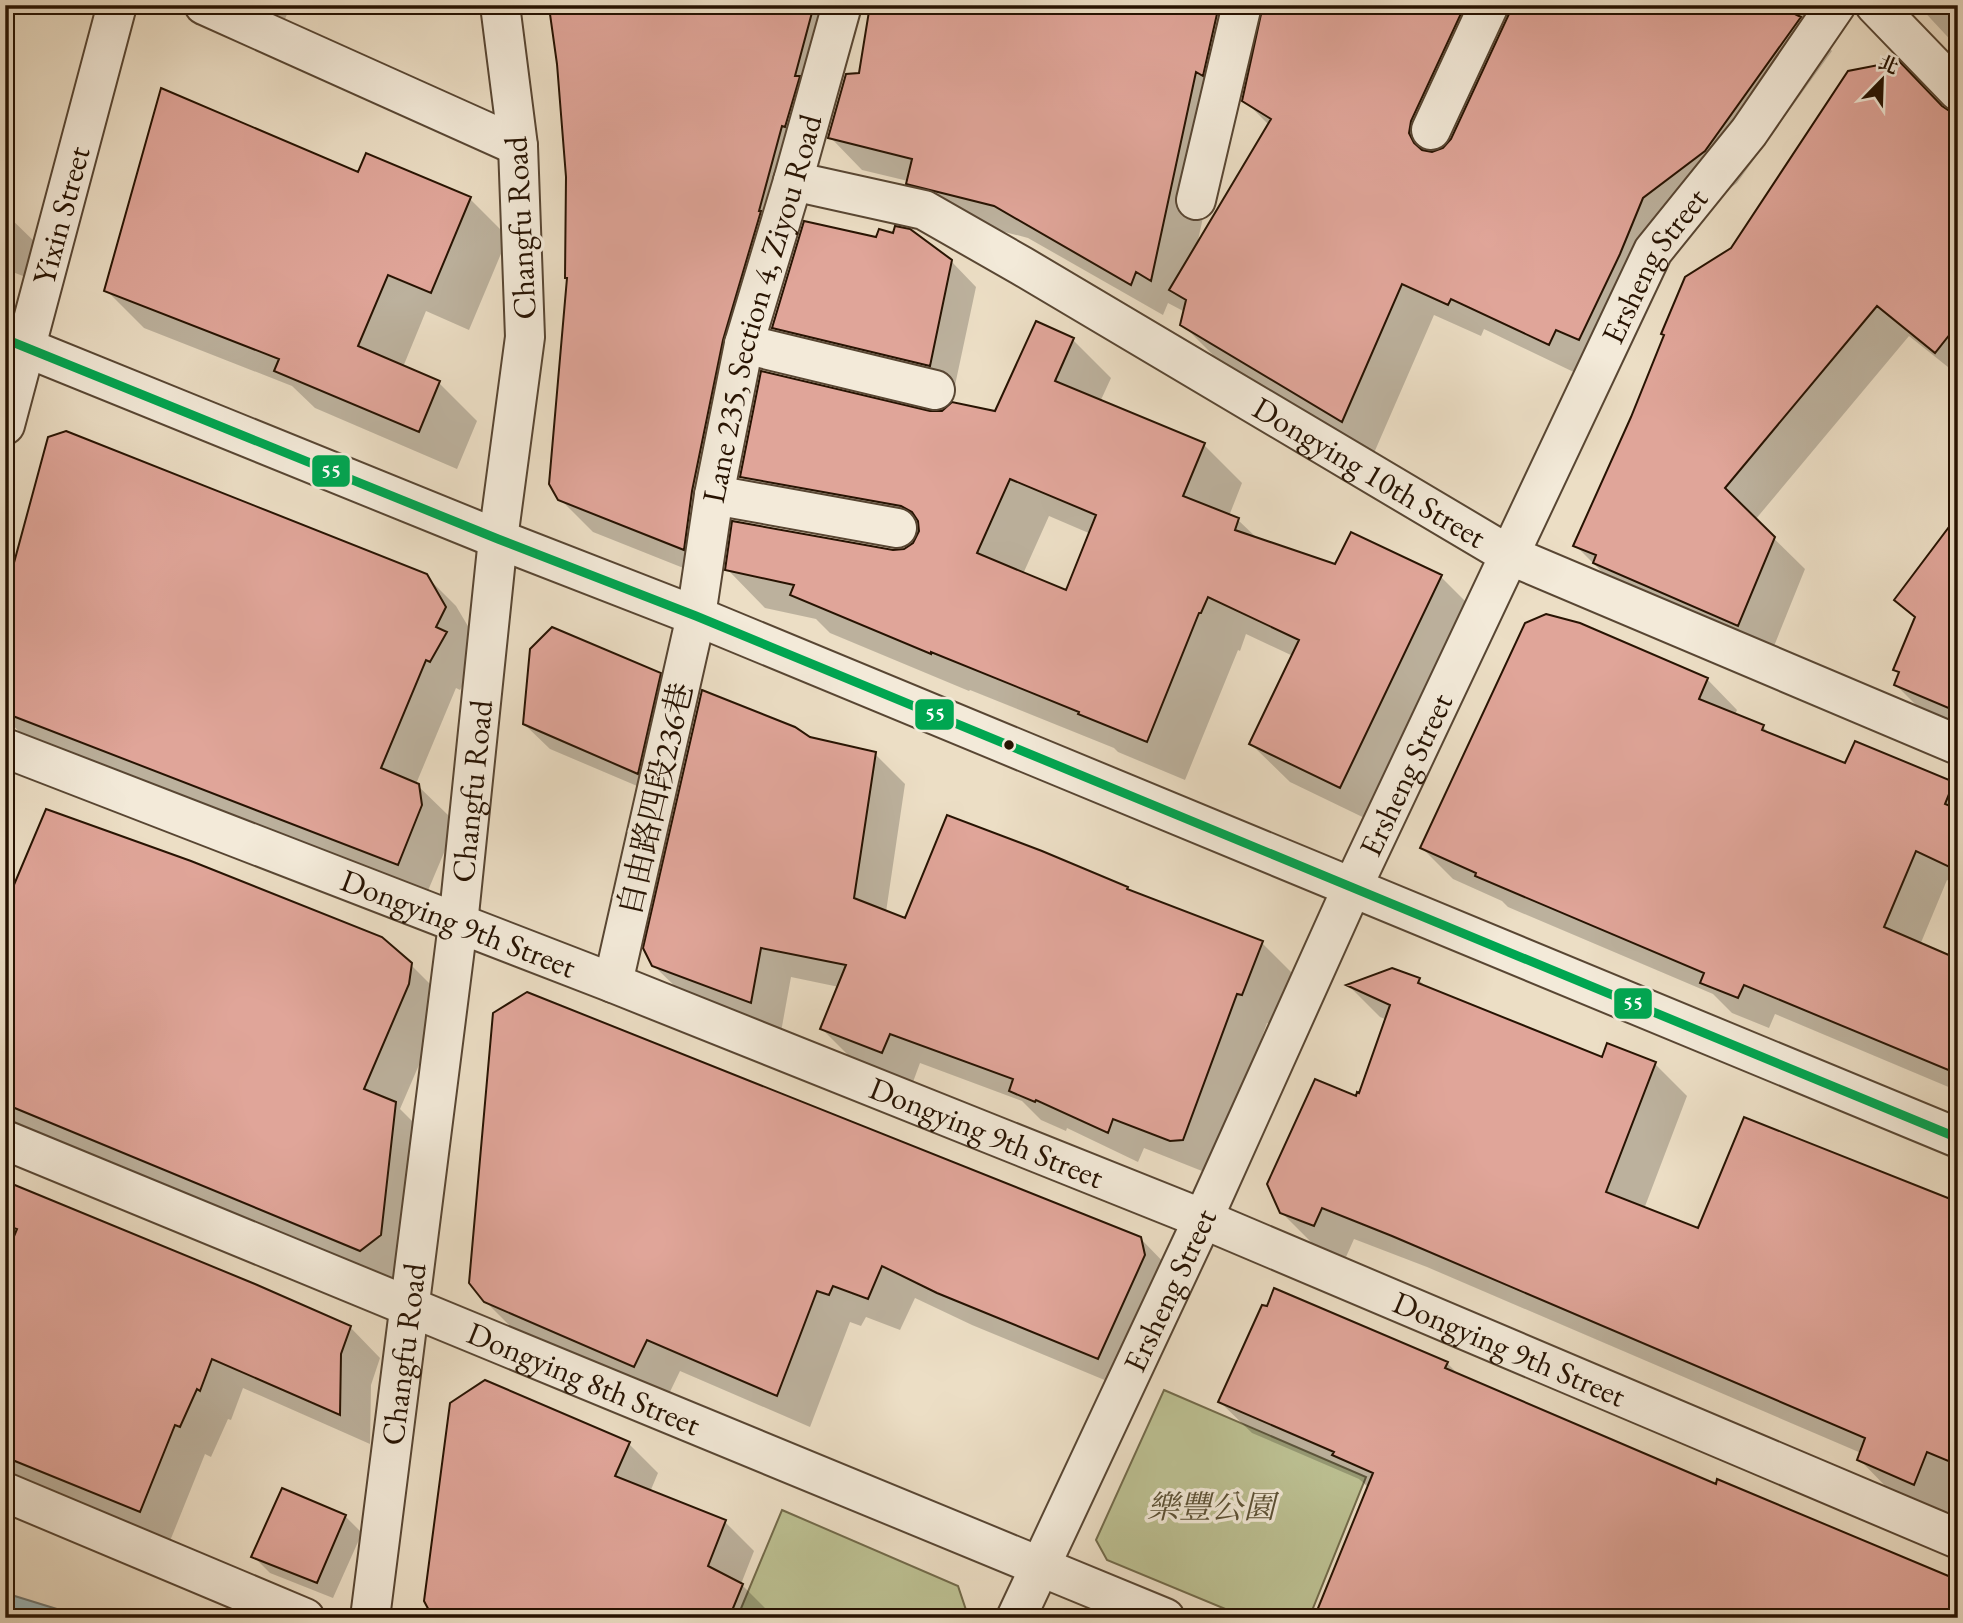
<svg xmlns="http://www.w3.org/2000/svg" width="1963" height="1623" font-family="'EB Garamond','Noto Serif TC',serif">
	<style>
		.green { fill: #bcc092; stroke: #726a4a; stroke-width: 2 }
		.water { fill: #9dbabe; stroke: #6e7773; stroke-width: 2 }
		.shadow { fill: #0003; fill-rule: evenodd }
		.building { fill: #e0a599; stroke: #271302; stroke-width: 2; fill-rule: evenodd }
		.lines { fill: none; stroke-linecap: round; stroke-linejoin: round }
		.minor-casing { stroke: #584633; stroke-width: 42 }
		.minor { stroke: #f3ead9; stroke-width: 38 }
		.bus-1-casing { stroke: #f3ead9; stroke-width: 14 }
		.bus-1 { stroke: #00a651; stroke-width: 9 }
		.bus-dot { fill: #271302; stroke: #f3ead9; stroke-width: 2.5 }
		.labels { text-anchor: middle; dominant-baseline: central; stroke-width: 7; stroke-linejoin: round; paint-order: stroke }
		.street-label { font-size: 32px; fill: #271302; stroke: #f3ead9 }
		.park-label { font-size: 32px; font-style: italic; fill: #5b5034; stroke: #f3ead9 }
		.line-badge { stroke: #f3ead9; stroke-width: 2.5 }
		.badge-label { font-size: 19px; text-anchor: middle; font-weight: bold; fill: #fff }
	</style>
	<rect width="100%" height="100%" fill="#ecdec5"/>
	<filter id="stains"><feTurbulence type="fractalNoise" baseFrequency=".00286" numOctaves="4"/><feColorMatrix values="0 0 0 0 .2 0 0 0 0 .09 0 0 0 0 .02 0 0 0 .5 -.17"/></filter>
	<radialGradient id="worn" r=".72"><stop offset=".6" stop-color="#630" stop-opacity="0"/><stop offset="1" stop-color="#630" stop-opacity=".3"/></radialGradient>
	<!-- green -->
	<path class="green" d="M1164 1390 1366 1477 1309 1618H1247L1107 1560 1096 1540Z
		M782 1510 958 1586 966 1610 962 1618H737Z"/>
	<!-- water -->
	<path class="water" d="M5 1593 86 1618H5Z"/>
	<!-- shadow -->
	<path class="shadow" d="M238 5H291L282 26Z
		M589 5H836L754 373 716 581 593 532 560 499 568 279Z
		M881 5H1852L1824 43 1832 51 1737 183 1674 230 1582 376 1484 329 1481 336 1434 315 1374 453 1214 356 1182 324 1185 312 1168 303 1163 315 1028 238 940 215 908 181 862 170 830 137 861 75ZM1263 19 1244 100 1269 125 1197 245 1228 102 1257 23Z
		M1918 5H1958V48Z
		M1944 109 1951 113 1958 114V375L1909 336 1755 520 1805 569 1770 656 1606 576 1575 545Z
		M359 175 470 199 508 237 469 330 426 311 403 367 439 383 477 421 457 469 315 408 292 386 144 328 106 290Z
		M5 213 40 247 28 278 5 269Z
		M951 261 976 287 954 390 798 352 774 328Z
		M1073 340 1111 378 1100 402 1204 445 1242 483 1229 516 1238 520 1258 539 1336 566 1441 577 1479 615 1379 825 1290 782 1251 744 1293 656 1246 634 1240 651 1238 650 1185 780 1118 752 1114 748 970 690 969 691 830 633 816 619 765 608 727 569 906 550 917 540 780 515 742 477 930 413H996ZM1049 516 1091 534 1067 593 1023 574Z
		M1958 549V729L1928 717 1896 685 1900 675 1895 670 1916 619 1897 600Z
		M426 576 456 606 475 638 466 654 475 663 460 690 456 688 416 784 448 815 451 836 427 893 24 736 5 718V601Z
		M660 674 685 699 663 797 550 749 524 724Z
		M1707 679 1737 710 1735 715 1763 727 1771 735 1846 765 1856 743 1958 785V885L1947 880 1920 945 1950 958 1954 946 1958 948V1091L1775 1014 1769 1028 1732 1013 1713 994 1508 907 1502 901 1453 879 1422 848Z
		M809 738 875 754 905 784 886 912 906 920 1130 892 1262 943 1292 973 1273 1024 1267 1023 1214 1170 1202 1171 1144 1148 1138 1162 1067 1128 1066 1131 1041 1120 1022 1101 920 1063 913 1082 852 1059 822 1029 839 987 791 977 781 1032 684 995 653 965Z
		M5 910 411 965 443 997 440 1016 400 1109 427 1136 413 1267 392 1282 5 1120Z
		M1419 980 1428 989 1603 1059 1655 1064 1687 1096 1644 1209 1699 1230 1958 1204V1487L1946 1516 1891 1492 1859 1459 1861 1453 1427 1267 1354 1239 1346 1257 1314 1245 1281 1212 1360 1095 1387 1020 1380 1017 1349 986Z
		M5 1182 350 1327 380 1358 371 1385 370 1444 243 1388 231 1420 228 1419 211 1457 205 1454 170 1541 5 1473Z
		M1140 1238 1172 1271 1131 1391 972 1325 915 1298 900 1330 866 1317 861 1326 850 1322 810 1427 680 1371 667 1398 519 1335 485 1301Z
		M1447 1363 1461 1377 1717 1486 1369 1488 1359 1479 1252 1433 1220 1402Z
		M629 1444 658 1473 650 1492 725 1522 754 1551 741 1584 771 1614 770 1618H435Z
		M283 1490 346 1517 362 1533 333 1598 270 1573 253 1556Z"/>
	<!-- building -->
	<path class="building" d="M588 5H814L795 76H800L785 127 782 126 759 211H761L723 340 692 491 684 550 558 500 549 484 567 278H565L566 177 557 64 549 7 586 12Z
		M870 5H1219L1203 76 1196 72 1151 281 1136 272 1131 285 994 206 906 184 912 159 828 138 846 74 859 73Z
		M1263 5H1465L1411 121 1409 133 1414 143 1422 150 1432 152 1443 148 1451 139 1509 14 1510 5H1776L1801 17 1705 151 1643 198 1620 254 1579 340 1556 330 1549 345 1451 299 1448 305 1402 284 1342 422 1180 325 1186 300 1169 290 1271 119 1242 101Z
		M1899 61 1942 106 1951 112H1958V324L1935 353 1877 306 1725 488 1775 537 1738 626 1593 563 1596 555 1573 546 1631 417 1664 335 1661 334 1685 277 1731 248 1848 71Z
		M161 88 358 172 366 153 471 197 431 293 388 275 358 346 440 381 419 432 274 371 279 359 104 291Z
		M804 221 876 237 879 229 893 233 895 226 910 229 952 260 930 366 772 328Z
		M1036 321 1074 338 1055 381 1205 443 1183 496 1239 518 1235 530 1335 564 1351 532 1442 575 1340 788 1249 744 1299 640 1208 597 1201 613H1199L1147 742 1078 714 1079 712 931 652V654L790 595 794 585 725 570 732 521 893 550 904 549 913 543 919 531 918 521 912 512 901 506 740 477 761 371 930 411H942L952 402 995 411ZM1010 479 1096 515 1066 590 977 553Z
		M66 431 427 574 446 607 436 627 447 632 430 662 426 660 381 768 419 784 422 805 398 865 5 713V596L48 437Z
		M1958 515V712L1894 685 1899 672 1893 670 1915 617 1894 600Z
		M1546 614 1580 623 1708 678 1699 699 1764 725 1762 730 1845 763 1855 741 1954 782 1945 804 1958 809V871L1916 851 1884 927 1958 959V1074L1744 985 1738 998 1700 983 1704 973 1475 876 1476 873 1420 848 1525 623Z
		M552 627 661 673 638 774 523 724 530 649Z
		M702 690 795 727 810 737 876 752 854 898 905 918 947 815 1042 851 1128 887 1127 889 1263 941 1242 995 1237 994 1183 1140 1170 1141 1113 1119 1108 1133 1036 1100 1035 1102 1009 1091 1013 1079 890 1034 882 1053 820 1029 846 965 761 948 751 1003 652 966 643 948Z
		M46 809 191 861 382 937 412 963 409 984 364 1089 396 1102 381 1235 360 1251 5 1104V906Z
		M1392 968 1420 978 1418 983 1602 1057 1607 1043 1656 1062 1606 1192 1698 1228 1744 1117 1958 1202V1465L1927 1452 1914 1485 1857 1460 1865 1438 1392 1236 1322 1208 1314 1226 1280 1213 1267 1184 1315 1079 1356 1096 1357 1092 1359 1093 1390 1005 1346 985Z
		M527 992 1141 1237 1145 1255 1098 1359 937 1293 882 1266 868 1299 833 1286 829 1295 817 1291 777 1396 647 1340 634 1367 484 1302 469 1283 493 1013Z
		M5 1181 255 1284 351 1326 341 1354 340 1415 212 1359 200 1391 197 1389 180 1427 175 1425 140 1512 5 1457V1258L17 1229 5 1225Z
		M1274 1288 1448 1362 1445 1368 1716 1484 1717 1479 1958 1580V1618H1314L1373 1473 1332 1455 1334 1452 1218 1402 1262 1305 1267 1306Z
		M485 1380 630 1442 615 1476 726 1520 708 1566 743 1584 729 1618H433L424 1601 450 1403Z
		M282 1488 346 1515 317 1583 251 1557Z"/>
	<g class="lines">
		<!-- minor casing -->
		<g class="minor-casing">
			<g id="minor">
				<path d="M204 5 518 146"/>
				<path d="M1875 5 1958 91"/>
				<path d="M1431 130 1489 5"/>
				<path id="s1" d="M793 181 924 210 1022 266 1509 555 1958 745"/>
				<path d="M1196 200 1242 5"/>
				<path d="M5 339 498 539 696 616 1958 1138"/>
				<path d="M744 344 935 390"/>
				<path id="s2" d="M5 425 117 5"/>
				<path d="M714 495 897 528"/>
				<path id="s3" d="M5 748 613 983 1203 1219 1958 1539"/>
				<path id="s4" d="M613 983 696 616 714 495 744 344 793 181 842 5"/>
				<path id="s5" d="M5 1140 1165 1618"/>
				<path d="M5 1492 305 1618"/>
				<path id="s6" d="M370 1618 458 924 498 539 525 337 518 146 500 5"/>
				<path id="s7" d="M1016 1618 1203 1219 1352 888 1653 251 1749 132 1836 5"/>
			</g>
		</g>
		<!-- minor -->
		<use href="#minor" class="minor"/>
		<!-- bus-1 casing -->
		<g class="bus-1-casing">
			<path id="bus-1" d="M5 339 498 539 696 616 1958 1138"/>
		</g>
		<!-- bus-1 -->
		<use href="#bus-1" class="bus-1"/>
	</g>
	<!-- markers -->
	<circle class="bus-dot" cx="1009" cy="745" r="6"/>
	<g class="labels">
		<!-- street labels -->
		<g class="street-label">
			<text stroke="none"><textPath href="#s2" startOffset="217">Yixin Street</textPath></text>
			<text transform="translate(520 228) rotate(-93)">Changfu Road</text>
			<text stroke="none"><textPath href="#s7" startOffset="1496">Ersheng Street</textPath></text>
			<text stroke="none"><textPath href="#s4" startOffset="691">Lane 235, Section 4, Ziyou Road</textPath></text>
			<text stroke="none"><textPath href="#s1" startOffset="651">Dongying 10th Street</textPath></text>
			<text stroke="none"><textPath href="#s7" startOffset="929">Ersheng Street</textPath></text>
			<text stroke="none"><textPath href="#s6" startOffset="833">Changfu Road</textPath></text>
			<text transform="translate(655 799) rotate(-77)">自由路四段236巷</text>
			<text stroke="none"><textPath href="#s3" startOffset="486">Dongying 9th Street</textPath></text>
			<text stroke="none"><textPath href="#s3" startOffset="1054">Dongying 9th Street</textPath></text>
			<text stroke="none"><textPath href="#s7" startOffset="362">Ersheng Street</textPath></text>
			<text stroke="none"><textPath href="#s3" startOffset="1620">Dongying 9th Street</textPath></text>
			<text stroke="none"><textPath href="#s6" startOffset="266">Changfu Road</textPath></text>
			<text stroke="none"><textPath href="#s5" startOffset="626">Dongying 8th Street</textPath></text>
		</g>
		<!-- park labels -->
		<g class="park-label">
			<text x="1211" y="1507">樂豐公園</text>
		</g>
	</g>
	<g class="line-badge">
		<rect x="311" y="454" width="40" height="34" rx="7" fill="#00a651"/>
		<rect x="914" y="698" width="41" height="33" rx="7" fill="#00a651"/>
		<rect x="1613" y="987" width="40" height="33" rx="7" fill="#00a651"/>
	</g>
	<g class="badge-label">
		<text x="331" y="478">55</text>
		<text x="935" y="721">55</text>
		<text x="1633" y="1010">55</text>
	</g>
	<!-- margin -->
	<rect width="1963" height="1623" fill="none" stroke="#ecdec5" stroke-width="28"/>
	<rect x="7" y="7" width="1949" height="1609" fill="none" stroke="#271302" stroke-width="3.5"/>
	<rect x="14" y="14" width="1935" height="1595" fill="none" stroke="#271302" stroke-width="2"/>
	<!-- north arrow -->
	<g transform="translate(1882 80) rotate(23)" stroke="#f3ead9" stroke-width="5" paint-order="stroke">
	<path d="M0-5L12 26L0 18L-12 26Z" fill="#271302"/>
	<text y="-10" font-size="19" font-weight="bold" text-anchor="middle" fill="#271302">北</text>
	</g>
	<rect width="100%" height="100%" filter="url(#stains)"/>
	<rect width="100%" height="100%" fill="url(#worn)"/>
</svg>
